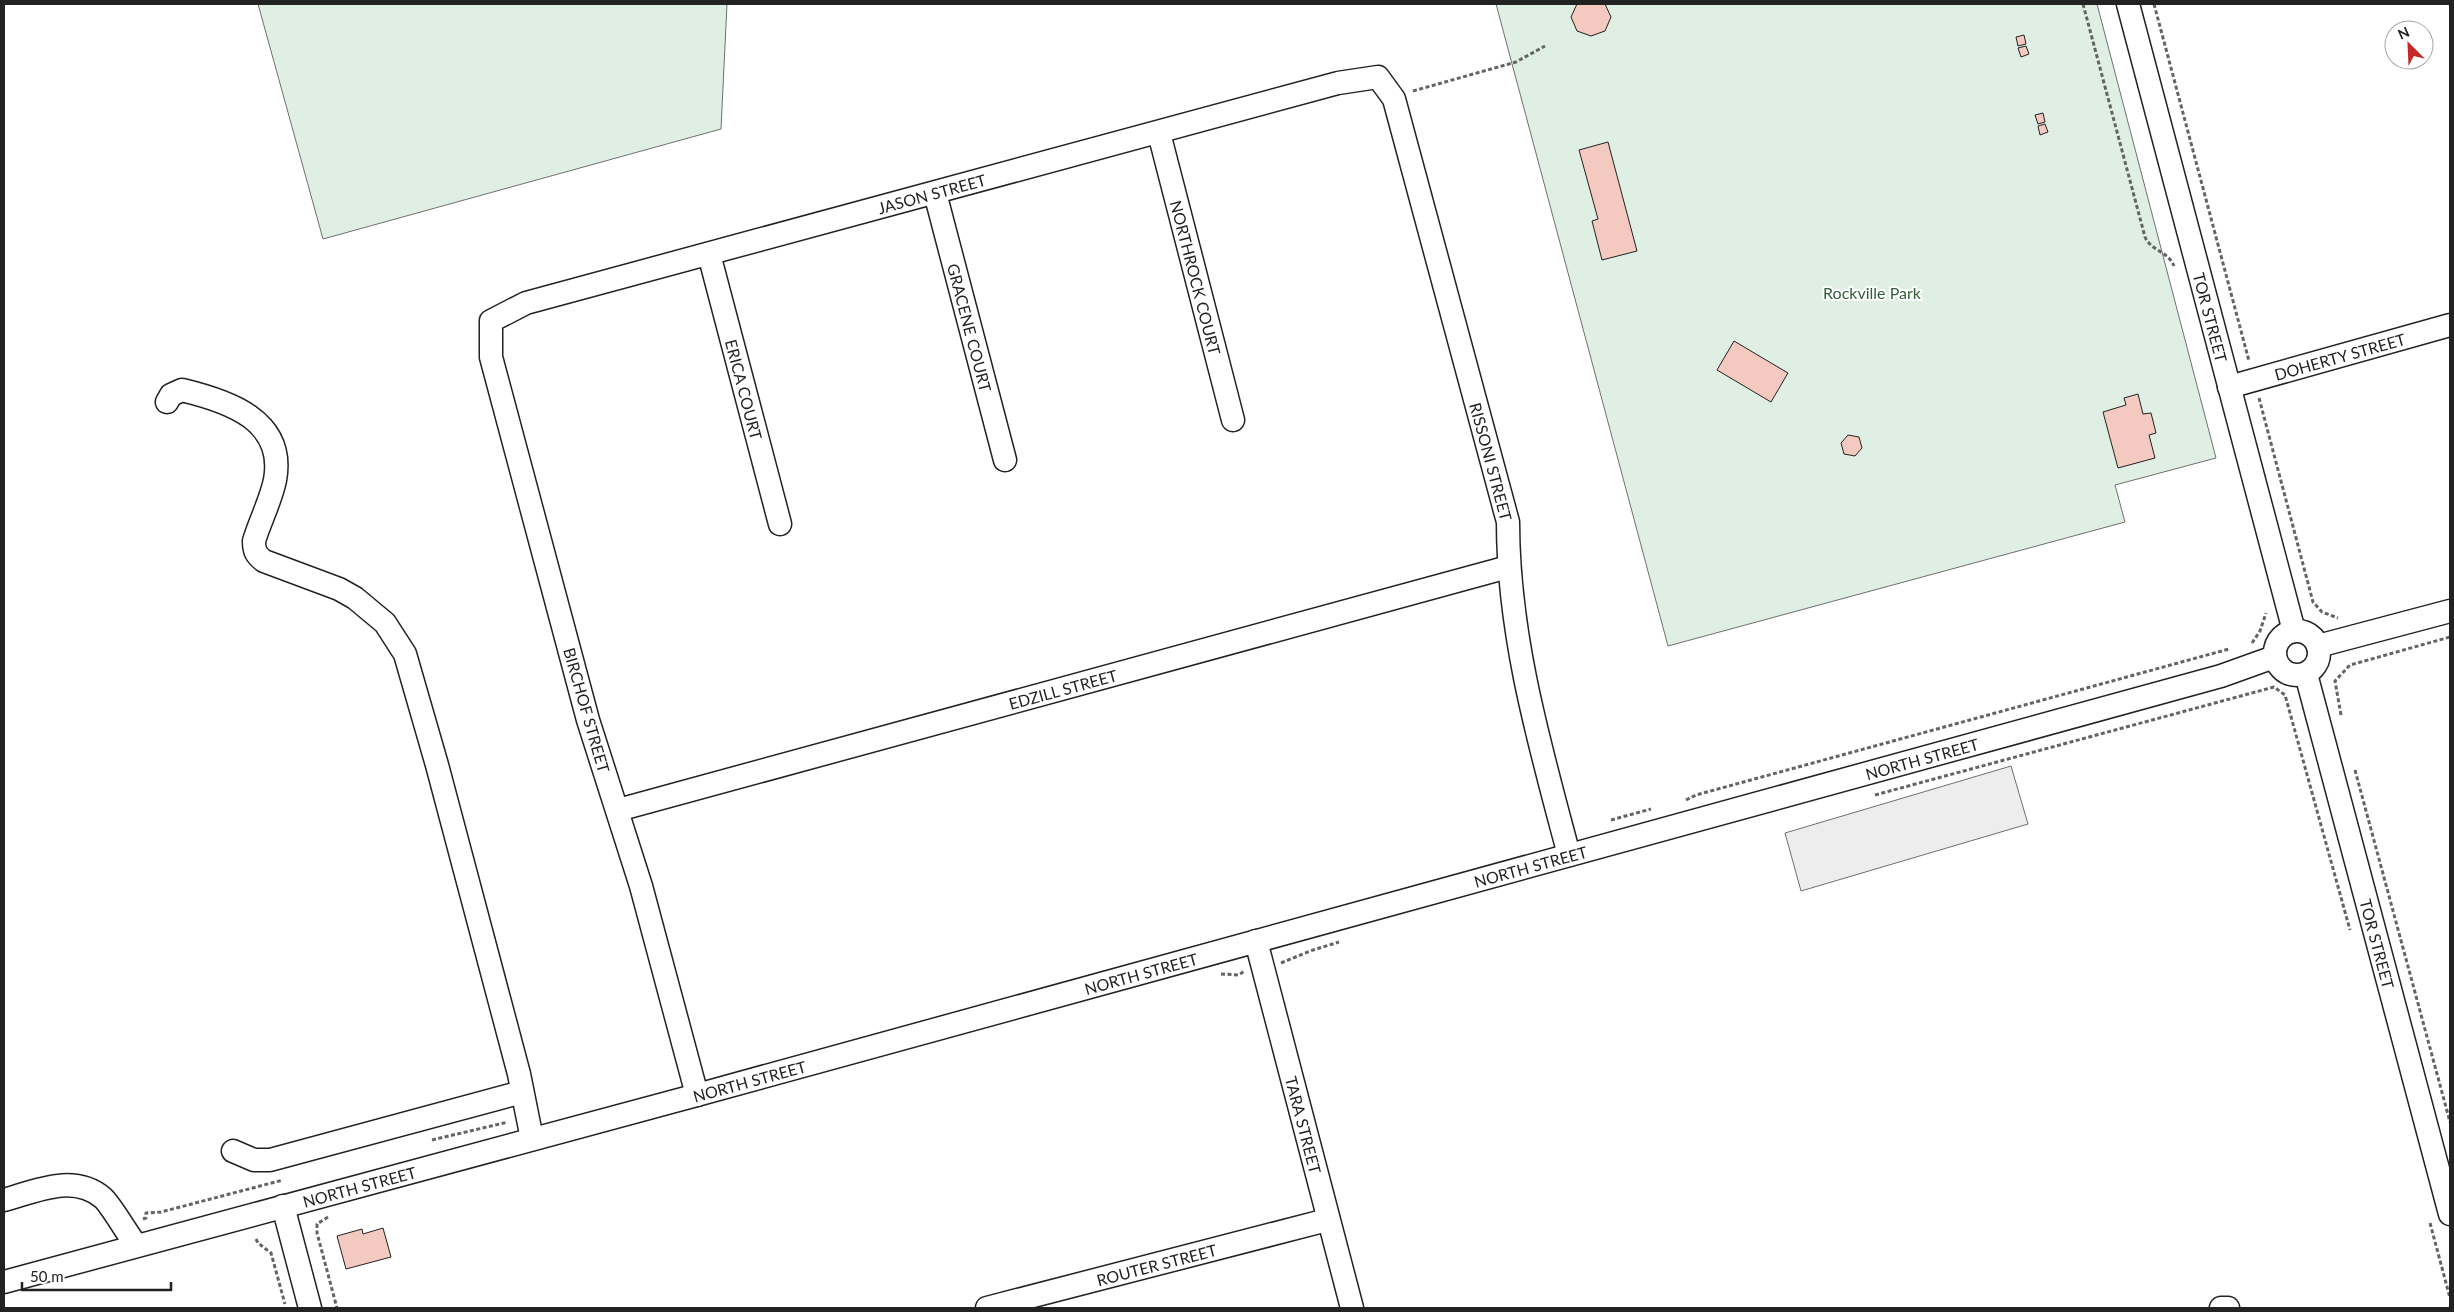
<svg xmlns="http://www.w3.org/2000/svg" width="2454" height="1312" font-family="Lato,sans-serif">
	<style>
		.green { fill: #e0efe3; stroke: #6f6f6f }
		.parking { fill: #ededed; stroke: #6f6f6f }
		.building { fill: #f3c9c0; stroke: #222 }
		.lines { fill: none; stroke-linecap: round; stroke-linejoin: round }
		.minor-casing { stroke: #222; stroke-width: 25 }
		.path { stroke: #646464; stroke-width: 3; stroke-dasharray: 4 2.5; stroke-linecap: butt }
		.minor { stroke: #fff; stroke-width: 22 }
		.labels { text-anchor: middle; dominant-baseline: central; stroke-width: 4; stroke-linejoin: round; paint-order: stroke }
		.street-label { font-size: 16px; fill: #222; stroke: #fff }
		.park-label { font-size: 16px; fill: #2f5e38; stroke: #fff }
	</style>
	<rect width="100%" height="100%" fill="#fff"/>
	<!-- green -->
	<path class="green" d="M258 4H727L721 129 323 239Z
		M1496 4H2097L2216 458 2115 485 2125 522 1668 646Z"/>
	<!-- parking -->
	<path class="parking" d="M2011 766 2028 824 1801 891 1785 833Z"/>
	<!-- building -->
	<path class="building" d="M1577 4H1605L1611 17 1605 31 1591 36 1577 31 1571 17Z
		M2024 35 2026 44 2018 46 2016 37Z
		M2026 46 2029 54 2021 57 2018 48Z
		M2043 113 2045 122 2038 124 2035 115Z
		M2045 124 2048 132 2040 135 2038 126Z
		M1608 142 1637 251 1602 260 1592 221 1598 219 1579 150Z
		M1734 341 1788 373 1771 402 1717 370Z
		M2138 394 2143 414 2151 413 2156 433 2149 435 2155 458 2118 468 2103 412 2126 405 2124 398Z
		M1848 435 1859 437 1862 448 1855 456 1844 454 1841 443Z
		M383 1228 391 1257 346 1269 337 1236 362 1229 363 1234Z"/>
	<g class="lines">
		<!-- minor casing -->
		<g class="minor-casing">
			<g id="minor">
				<path id="s1" d="M2128 4 2294 631"/>
				<path id="s2" d="M1159 133 1233 420"/>
				<path id="s3" d="M935 193 1005 460"/>
				<path id="s4" d="M709 254 780 524"/>
				<path id="s5" d="M2229 387 2450 325"/>
				<path d="M167 402 171 395 182 390C228 401 286 420 275 480 271 500 260 521 254 541 254 551 256 555 264 561L339 589 355 598 385 623 405 654 437 765 519 1074 532 1139"/>
				<circle cx="2297" cy="653" r="22"/>
				<path d="M2318 646 2450 611"/>
				<path id="s6" d="M2306 674 2450 1214"/>
				<path id="s7" d="M618 810 1508 567"/>
				<path id="s8" d="M1256 941 1352 1308"/>
				<path id="s9" d="M697 1095 641 886 588 720 491 357V321L526 303 1338 83 1378 77 1394 99 1508 522C1508 636 1540 746 1569 855"/>
				<path d="M233 1151 254 1160H270L522 1092"/>
				<path d="M4 1200C36 1191 74 1173 103 1198 111 1205 128 1235 136 1245"/>
				<path d="M283 1206 310 1308"/>
				<path id="s10" d="M4 1282 697 1095 2221 676 2274 657"/>
				<path id="s11" d="M987 1308 1327 1220"/>
				<path d="M2221 1308H2228"/>
			</g>
		</g>
		<!-- path -->
		<path class="path" d="M2083 4 2145 237C2151 251 2168 251 2174 266
			M2154 4 2249 361
			M1413 91 1516 62 1545 46
			M2259 398 2313 602 2322 612 2338 618
			M2252 643 2260 631 2266 613
			M2341 715 2335 681 2350 665 2450 637
			M2355 770 2450 1122
			M1875 795 2274 687 2285 695 2350 930
			M1686 800 1696 795 2229 649
			M1611 820 1651 809
			M1281 963 1310 951 1339 942
			M1221 974 1239 975 1244 971
			M432 1140 508 1122
			M328 1217 317 1224V1233L337 1308
			M143 1219 146 1218V1213L161 1212 283 1180
			M2430 1223 2450 1298
			M256 1239 258 1243 271 1253 285 1304"/>
		<!-- minor -->
		<use href="#minor" class="minor"/>
	</g>
	<g class="labels">
		<!-- street labels -->
		<g class="street-label">
			<text stroke="none"><textPath href="#s9" startOffset="1262">JASON STREET</textPath></text>
			<text stroke="none"><textPath href="#s2" startOffset="149">NORTHROCK COURT</textPath></text>
			<text stroke="none"><textPath href="#s1" startOffset="324">TOR STREET</textPath></text>
			<text stroke="none"><textPath href="#s3" startOffset="139">GRACENE COURT</textPath></text>
			<text stroke="none"><textPath href="#s5" startOffset="115">DOHERTY STREET</textPath></text>
			<text stroke="none"><textPath href="#s4" startOffset="140">ERICA COURT</textPath></text>
			<text stroke="none"><textPath href="#s9" startOffset="2126">RISSONI STREET</textPath></text>
			<text stroke="none"><textPath href="#s7" startOffset="461">EDZILL STREET</textPath></text>
			<text transform="translate(587 710) rotate(74)">BIRCHOF STREET</text>
			<text stroke="none"><textPath href="#s10" startOffset="1988">NORTH STREET</textPath></text>
			<text stroke="none"><textPath href="#s10" startOffset="1582">NORTH STREET</textPath></text>
			<text stroke="none"><textPath href="#s6" startOffset="279">TOR STREET</textPath></text>
			<text stroke="none"><textPath href="#s10" startOffset="1178">NORTH STREET</textPath></text>
			<text stroke="none"><textPath href="#s10" startOffset="772">NORTH STREET</textPath></text>
			<text stroke="none"><textPath href="#s8" startOffset="190">TARA STREET</textPath></text>
			<text stroke="none"><textPath href="#s10" startOffset="368">NORTH STREET</textPath></text>
			<text stroke="none"><textPath href="#s11" startOffset="175">ROUTER STREET</textPath></text>
		</g>
		<!-- park labels -->
		<g class="park-label">
			<text x="1872" y="292">Rockville Park</text>
		</g>
	</g>
	<!-- border -->
	<rect width="2454" height="1312" fill="none" stroke="#222222" stroke-width="10"/>
	<!-- north arrow -->
	<g transform="translate(2409 45) rotate(336)"><circle r="24" fill="#ffffff" stroke="#a7a7a7"/>
	<path d="M0-4L9 19L0 12L-9 19Z" fill="#c62828"/>
	<text y="-8" font-size="14" font-weight="bold" text-anchor="middle" fill="#222222">N</text>
	</g>
	<!-- scale -->
	<path d="M22 1282v8h149v-8" fill="none" stroke="#222222" stroke-width="2.5"/>
	<text x="30" y="1282" font-size="15" fill="#222222" stroke="#ffffff" stroke-width="4" paint-order="stroke">50 m</text>
</svg>
